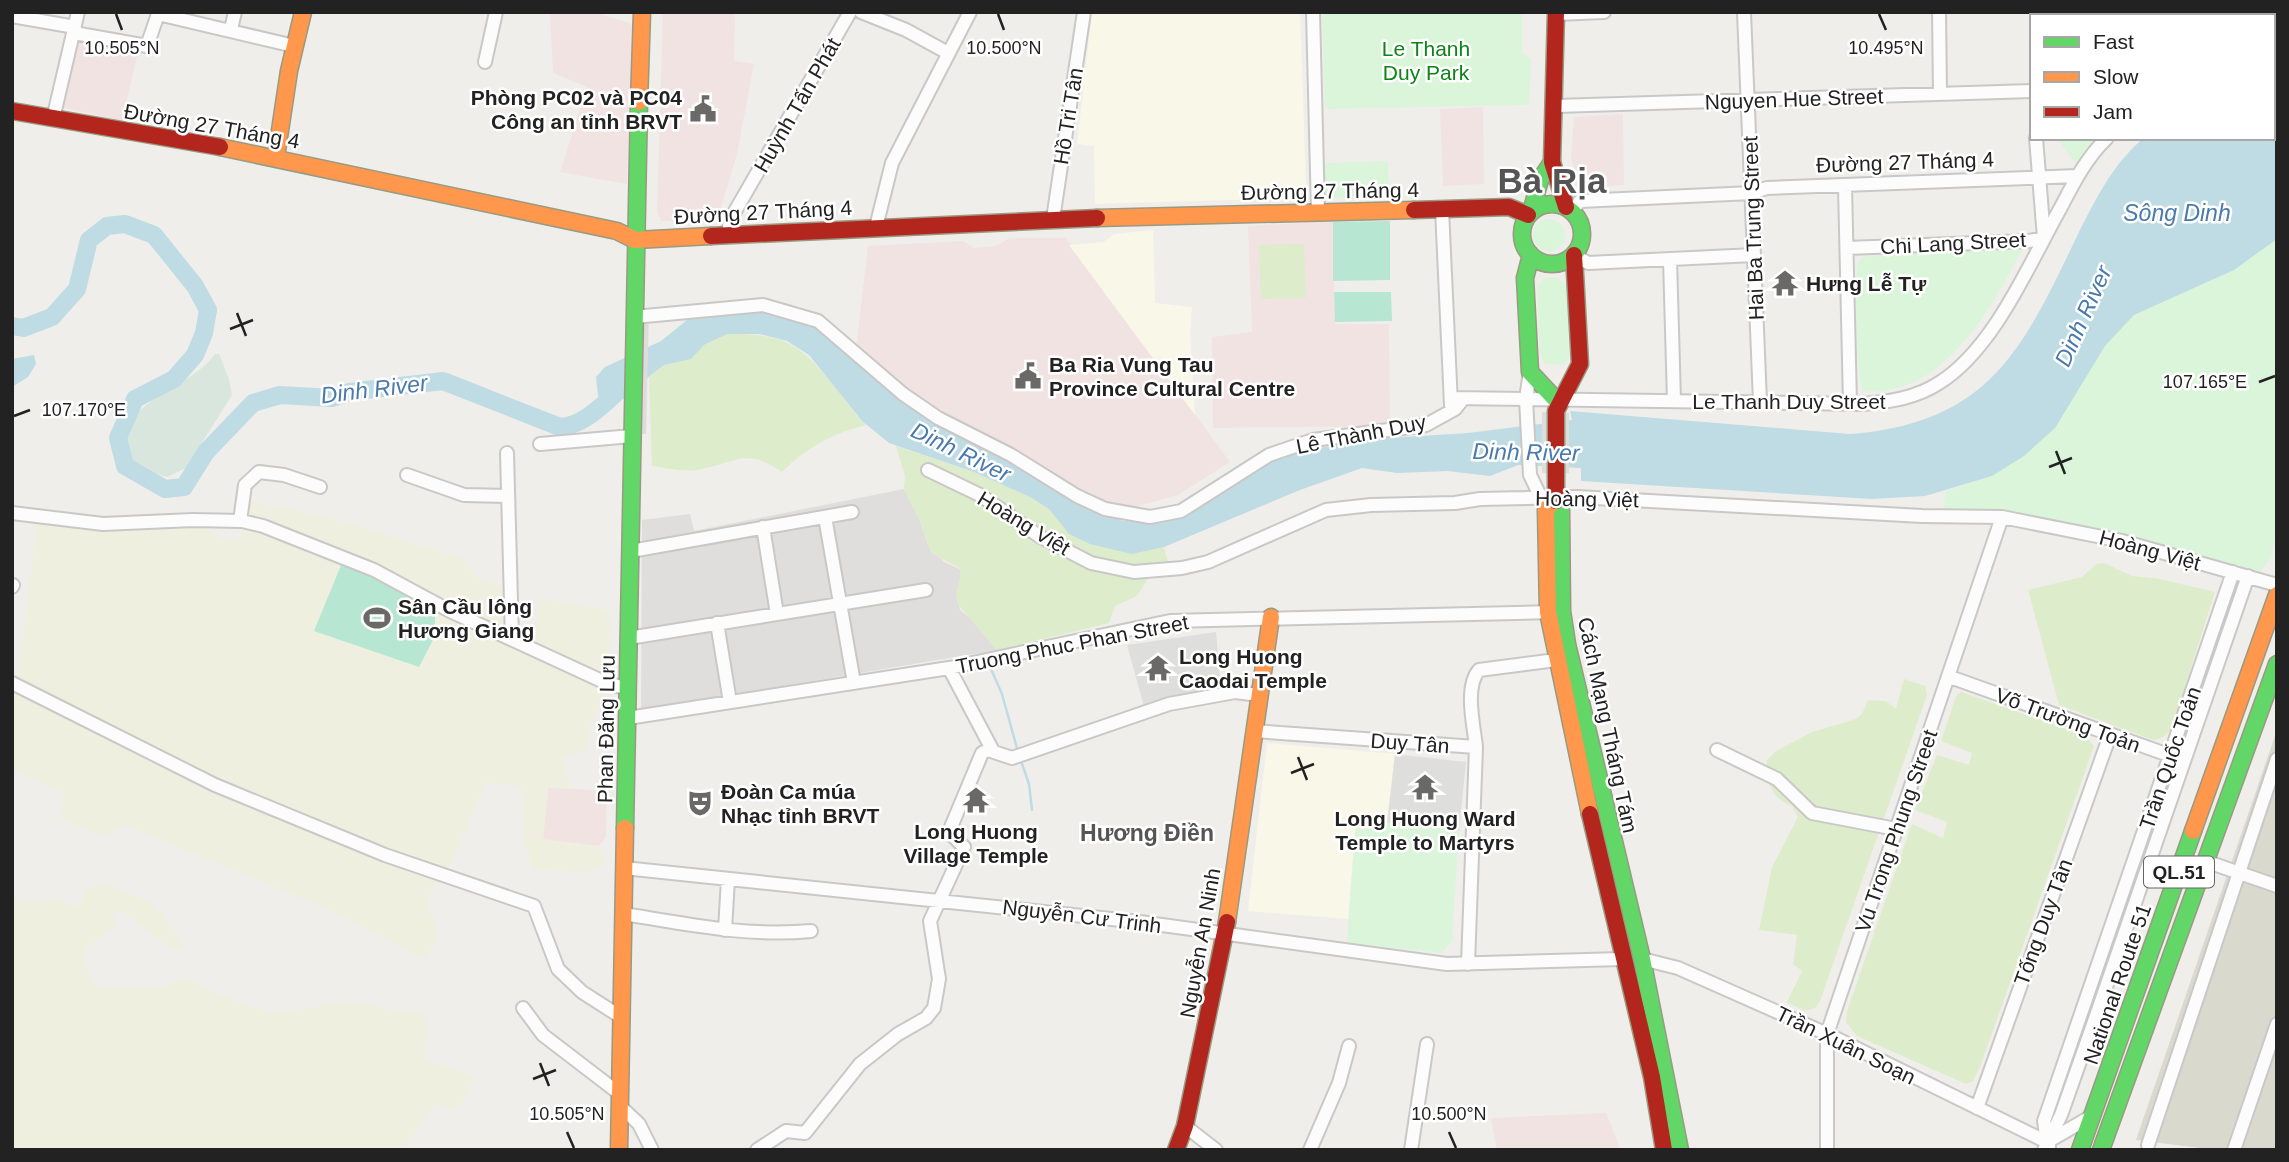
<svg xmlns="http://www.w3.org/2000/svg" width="2289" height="1162" font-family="Helvetica,sans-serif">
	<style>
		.residential { fill: #dfdedc }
		.commercial { fill: #f1e3e1 }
		.education { fill: #f8f7e8 }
		.religious { fill: #dededc }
		.construction { fill: #d9d9cd }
		.farmland { fill: #efefdf }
		.grass { fill: #ddeccb }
		.wetland { fill: #d9e6de }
		.park { fill: #daf5da }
		.pitch { fill: #b7e6d2 }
		.water { fill: #bfdbe3 }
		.pier { fill: #dedddd }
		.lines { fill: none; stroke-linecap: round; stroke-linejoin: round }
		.stream { stroke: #bfdbe3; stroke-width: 2.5 }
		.river { stroke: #bfdbe3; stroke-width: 18 }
		.street-casing { stroke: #c9c8c7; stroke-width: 16 }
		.fast-casing { stroke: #999a82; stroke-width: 19 }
		.slow-casing { stroke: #999a82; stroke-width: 19 }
		.jam-casing { stroke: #999a82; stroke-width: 19 }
		.street { stroke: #fdfcfc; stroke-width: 12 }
		.fast { stroke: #63d668; stroke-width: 16 }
		.slow { stroke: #ff974d; stroke-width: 16 }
		.jam { stroke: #b3261e; stroke-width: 16 }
		.ticks { fill: none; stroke: #222; stroke-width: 2.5 }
		.labels { text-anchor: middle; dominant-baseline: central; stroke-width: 5; stroke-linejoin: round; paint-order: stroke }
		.shield { fill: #fff; stroke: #646464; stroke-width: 2 }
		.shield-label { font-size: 19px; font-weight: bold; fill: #222 }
		.park-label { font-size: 21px; fill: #0c8416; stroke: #fff }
		.poi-label { font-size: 21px; font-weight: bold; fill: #222; stroke: #fff; text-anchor: start }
		.street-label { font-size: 21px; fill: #222; stroke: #fff }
		.water-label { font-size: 23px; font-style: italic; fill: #4a7aab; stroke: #fff }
		.neighbourhood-label { font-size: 23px; font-weight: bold; fill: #555; stroke: #fff }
		.town-label { font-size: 35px; font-weight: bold; fill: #555; stroke: #fff }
		.ticks-label { font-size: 18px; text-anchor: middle; fill: #222; stroke: #fff; stroke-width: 5; stroke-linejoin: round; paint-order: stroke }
	</style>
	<rect width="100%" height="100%" fill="#f0eeeb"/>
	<!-- residential -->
	<path class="residential" d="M904 489 920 521 928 545 944 562 960 569 962 577 957 594 960 610 975 622 997 650 641 710 642 520 690 514 694 531Z"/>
	<!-- commercial -->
	<path class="commercial" d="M550 12H594L632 24 627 184 560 172 587 87 553 73Z
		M663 12H735L734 61 754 64 737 154 719 214 709 222 661 221 657 211Z
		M76 38 138 52 122 121 61 107Z
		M1483 107 1484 184 1443 186 1440 109Z
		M1623 114 1624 185 1581 187 1571 158 1574 117Z
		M1333 221 1335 324H1389L1390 426 1213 428 1212 337 1252 332 1248 226Z
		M1010 238H1066L1230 462 1178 495 1127 509 1118 507 1097 500 921 403 856 349 868 246 963 241 974 248 996 246Z
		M548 787 607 791 606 837 599 846 543 840Z
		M1606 1113 1621 1150H1497L1491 1118Z"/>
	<!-- education -->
	<path class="education" d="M1092 12H1300L1306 184 1295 198 1095 204 1094 146 1077 144Z
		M1153 230 1155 303 1192 307 1190 334 1195 415 1069 245 1104 242 1114 234Z
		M1267 743 1395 754 1387 823 1356 820 1348 919 1248 911Z"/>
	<!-- religious -->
	<path class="religious" d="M1216 632 1221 691 1145 710 1127 645Z
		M1395 754 1466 762 1459 831 1387 823Z"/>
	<!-- construction -->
	<path class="construction" d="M2277 730V1150H2216L2136 1140Z"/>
	<!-- farmland -->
	<path class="farmland" d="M247 500 330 518 461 558 478 579 502 586 510 602 502 627 535 641 540 598 607 610 610 616 609 691 592 721 587 750 561 759 573 789 548 788 543 839 599 846 605 863 587 873 532 869 524 837 521 786 485 782 454 858 438 880 427 901 437 931 435 943 424 959 328 909 141 832 122 825 109 834H96L60 819 64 793 12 770V717L38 519 111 530 195 523 202 524 221 538 240 543Z
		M97 883 116 888 151 903 182 939V946L174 951 122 911 114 913 115 926 84 949 85 962 92 979 102 989 163 987 185 978 227 998 271 1013 350 1002 426 1015 425 1060 470 1074 474 1078 464 1100 454 1111 436 1104 401 1150H12V899L33 902 55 899 79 907 86 891Z"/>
	<!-- grass -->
	<path class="grass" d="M1304 244 1306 298 1261 299 1259 245Z
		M727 334C791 333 803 347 841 395 849 405 857 417 866 425 834 433 805 448 782 472 745 446 734 464 697 470 682 472 667 468 652 466L649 377 664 365 691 359 704 345Z
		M896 446 974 472 1030 497 1049 509 1069 534 1132 554 1164 547 1169 566 1150 576 1137 596 1115 606 1109 623 997 650C992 644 958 606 957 602 954 591 962 580 960 568L931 553 920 521 904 489 905 476Z
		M2104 563 2132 576 2155 578 2215 592 2172 727C2167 736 2163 738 2153 740L2059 705 2028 590 2082 577 2096 564Z
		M1904 679 1925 686 1927 695 1820 1001 1815 1008 1804 1011 1787 1002 1802 971 1793 964 1797 935 1759 930 1772 867 1798 817 1792 806C1772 800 1765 780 1767 760L1776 751 1812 732 1856 719 1862 714 1868 700 1886 701 1896 709Z
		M1961 692 2084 735 2094 746 1980 1067 1973 1081 1966 1084 1857 1036 1846 1022 1847 1011 1912 824 1943 838 1947 822 1915 810 1937 755 1969 765 1972 753 1941 741 1956 696Z"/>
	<!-- wetland -->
	<path class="wetland" d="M215 354H219L229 379 232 395 186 468 167 477 134 468 123 447C126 397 190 389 215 354Z"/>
	<!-- park -->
	<path class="park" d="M1322 12H1522V52L1531 59 1529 105 1325 109Z
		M2155 12H2277V45L2273 46V16H2152Z
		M2057 138H2100L2076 164Z
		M1388 161 1389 195 1326 198 1324 163Z
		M1533 235a16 16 0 1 1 32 0a16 16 0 1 1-32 0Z
		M2277 239V526L2271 558 2259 573H2248L2047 518 2019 513 1943 510 1946 491 1992 476 2024 456 2054 428 2105 346 2134 315 2234 270Z
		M2016 246 2021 252C1990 310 1942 399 1863 391 1856 380 1854 276 1858 261L1867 256Z
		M1554 277 1562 280 1567 287 1569 357 1563 365 1545 364 1540 354 1537 288 1543 279Z
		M1356 819 1459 831 1452 941 1442 953 1347 943Z"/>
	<!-- pitch -->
	<path class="pitch" d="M1390 221V280L1333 281V222Z
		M1334 292H1391L1392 321 1335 322Z
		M344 558 435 605V636L419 667 314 631Z"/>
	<!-- water -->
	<path class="water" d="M2273 93H2277V239L2234 270 2134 315 2105 346 2055 428 2024 456 1992 476 1925 496 1872 499 1581 481V468L1518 465 1490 476 1447 471 1397 473 1362 468 1300 490 1164 547 1132 554 1090 544 1069 534 1049 509 1030 497 974 472 889 443 862 421 809 355 787 341 760 334H727L704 345 691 359 664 365 616 402 598 396 596 377 605 367 661 341 687 320 758 311 816 326 897 396 947 431 1012 460 1106 515 1123 521 1147 522 1180 516 1205 504 1246 472 1290 454 1357 440 1468 433 1572 420 1570 411 1850 434C1990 423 2023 349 2078 234 2096 199 2113 163 2144 138H2273Z
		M34 355 36 364 28 377 12 387V359Z"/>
	<!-- pier -->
	<path class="pier" d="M630 308 649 309 646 434H627Z
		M1542 412 1569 413V473H1542Z"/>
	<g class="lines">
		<!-- stream -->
		<path class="stream" d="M991 669 1002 694 1018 752
			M1020 758 1029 784 1032 810"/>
		<!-- river -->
		<path class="river" d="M12 326 23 328 52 317 77 289 89 240 107 226 125 224 154 235 195 286 208 310 204 333 195 355 174 379 135 399 118 438 125 466 165 489 184 487 206 452 253 403 280 395 332 398 349 392 443 381 560 427C587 425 605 401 627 384"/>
		<!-- street casing -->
		<g class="street-casing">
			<path id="street" d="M861 12 906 30 948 53
				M1313 12 1318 212
				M1744 12 1760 402
				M1939 12 1940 92
				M1556 14 1604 12
				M12 16 75 27
				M2131 16 2134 12
				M231 29 235 12
				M74 33 147 46 158 14 294 46
				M2273 57 2277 55
				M485 62 496 12
				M1556 106 2032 91
				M53 119 78 12
				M1845 186 1850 404
				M1442 209 1451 405
				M1572 211 1580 201 1752 193 1767 188 2077 176
				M1053 219 1084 12
				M876 227 892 163 970 12
				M728 236 730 220 850 12
				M1847 248 2029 241 2044 238 2036 138
				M1574 255 1588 263 1754 255
				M1670 259 1674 401
				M634 317 763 305 818 321 903 394 938 418 1011 455 1077 496 1105 509 1150 517 1181 511 1269 455 1313 440 1426 425 1455 409 1463 399
				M1530 372 1526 399 1530 475 1544 504
				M1451 398 1863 404C1889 402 1916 398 1939 383 1994 349 2029 264 2060 209 2073 184 2086 158 2107 138
				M540 444 632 436
				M507 453 512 639
				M928 470 980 495 1039 536 1091 563 1134 572 1182 568 1208 562 1326 510 1371 505 1455 503 1480 499 1577 497 1922 516 2002 517 2122 541 2277 585
				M407 475 464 495 508 496
				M12 513 103 524 193 520 242 521 263 526 374 570 450 611 604 682 628 689
				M825 517 854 683
				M240 521 245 485 259 472 284 475 320 487
				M763 527 777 614
				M631 551 852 512
				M12 587 13 585
				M717 623 730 702
				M629 638 926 590
				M949 668 993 751
				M1950 677 2177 758
				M12 683 215 785 385 855 534 906 558 969 582 992 621 1017
				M628 718 949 668 1170 621 1555 612
				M1254 731 1476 747 1468 964
				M1476 747C1474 726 1464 687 1479 670L1556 660
				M1717 750 1777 779 1812 813 1896 829
				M2205 861 2277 886
				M624 868 1140 922 1447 964 1622 959
				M624 914C686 924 748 937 811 931
				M725 930 728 879
				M1642 959 1678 968 1827 1034 2047 1142 2049 1146
				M523 1008 543 1035 620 1094
				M620 1106 639 1124 652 1150
				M1977 1108 2110 735
				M1185 1126 1216 1150
				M2047 1142 2044 1121 2233 572
				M2047 1142 2092 1116
				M2148 1145 2277 759
				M757 1150 786 1131 805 1133 860 1064 898 1034 926 1018 934 1008 939 979 930 921 964 847 952 835 951 827 982 753 988 750 1012 758 1169 704 1235 692 1259 695
				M1310 1150 1339 1083 1349 1046
				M1411 1150 1427 1044
				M1827 1150V1034L2002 517
				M2044 1150 2061 1115 2096 1016 2248 576
				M2234 1150 2277 1024"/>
		</g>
		<!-- fast casing -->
		<g class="fast-casing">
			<path id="fast" d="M1522 234a30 30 0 1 1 60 0a30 30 0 1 1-60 0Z
				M1531 212 1540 180 1552 162
				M1531 255 1525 278 1530 372 1557 401
				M1556 501 1561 511 1562 611 1567 644 1642 959 1680 1150
				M625 828 639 102
				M2080 1150 2193 831
				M2101 1150 2277 664"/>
		</g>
		<!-- slow casing -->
		<g class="slow-casing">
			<path id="slow" d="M639 102 642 12
				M220 147 617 231 635 240 711 236
				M276 157 289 71 303 12
				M1097 218 1414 210
				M1554 498 1546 510 1548 612 1590 814
				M2193 831 2277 595
				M1227 922 1271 617
				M619 1150 625 828"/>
		</g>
		<!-- jam casing -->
		<g class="jam-casing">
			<path id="jam" d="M1556 12 1552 162 1566 207
				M12 111 220 147
				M1414 210 1509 207 1528 215
				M711 236 1097 218
				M1556 501V411L1580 364 1574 255
				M1590 814 1652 1077 1664 1150
				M1176 1150 1185 1126 1227 922"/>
		</g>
		<!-- street -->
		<use href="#street" class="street"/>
		<!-- fast -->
		<use href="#fast" class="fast"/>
		<!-- slow -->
		<use href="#slow" class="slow"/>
		<!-- jam -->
		<use href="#jam" class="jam"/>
	</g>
	<!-- ticks -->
	<path class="ticks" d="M116 14 122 30M998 14 1004 30M1879 14 1886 30M237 313 246 336M230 329 253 320M2259 382 2275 376M14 416 30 410M2056 451 2065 474M2049 467 2072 458M1298 757 1307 780M1291 773 1314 764M540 1063 549 1086M533 1079 556 1070M567 1132 574 1148M1449 1132 1456 1148"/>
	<!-- icons -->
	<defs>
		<g id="civic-bare" transform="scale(2.1)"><path d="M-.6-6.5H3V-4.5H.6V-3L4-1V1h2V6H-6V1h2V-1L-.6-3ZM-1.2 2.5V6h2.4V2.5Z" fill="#6a6968" stroke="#fff" stroke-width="2.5" paint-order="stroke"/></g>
		<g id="temple-bare" transform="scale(2.1)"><path d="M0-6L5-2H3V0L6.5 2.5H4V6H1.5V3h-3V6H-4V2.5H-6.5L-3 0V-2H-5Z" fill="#6a6968" stroke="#fff" stroke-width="2.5" paint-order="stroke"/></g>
		<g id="stadium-bare" transform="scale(2.1)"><path d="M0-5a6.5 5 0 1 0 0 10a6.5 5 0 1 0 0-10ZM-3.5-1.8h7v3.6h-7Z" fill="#6a6968" stroke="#fff" stroke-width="2.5" paint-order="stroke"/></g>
		<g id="theatre-bare" transform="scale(2.1)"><path d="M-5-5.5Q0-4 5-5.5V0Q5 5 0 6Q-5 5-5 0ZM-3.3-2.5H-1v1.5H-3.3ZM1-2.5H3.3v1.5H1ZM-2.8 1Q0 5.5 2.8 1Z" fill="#6a6968" stroke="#fff" stroke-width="2.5" paint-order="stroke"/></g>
	</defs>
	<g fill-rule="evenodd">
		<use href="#civic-bare" x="703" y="109"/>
		<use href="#temple-bare" x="1785" y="283"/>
		<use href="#civic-bare" x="1028" y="376"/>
		<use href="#stadium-bare" x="377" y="618"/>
		<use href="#temple-bare" x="1158" y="668"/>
		<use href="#temple-bare" x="1425" y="787"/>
		<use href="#temple-bare" x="976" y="800"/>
		<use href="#theatre-bare" x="700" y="803"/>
	</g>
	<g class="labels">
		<!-- shield labels -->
		<rect class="shield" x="2144" y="856.5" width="70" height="31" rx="5"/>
		<g class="shield-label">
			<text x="2179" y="872">QL.51</text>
		</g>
		<!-- park labels -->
		<g class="park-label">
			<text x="1426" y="48">Le Thanh<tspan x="1426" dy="24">Duy Park</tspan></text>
		</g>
		<!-- poi labels -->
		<g class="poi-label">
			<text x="682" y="97" text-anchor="end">Phòng PC02 và PC04<tspan x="682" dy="24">Công an tỉnh BRVT</tspan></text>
			<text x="1806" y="283">Hưng Lễ Tự</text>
			<text x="1049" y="364">Ba Ria Vung Tau<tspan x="1049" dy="24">Province Cultural Centre</tspan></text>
			<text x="398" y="606">Sân Cầu lông<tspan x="398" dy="24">Hương Giang</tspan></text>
			<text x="1179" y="656">Long Huong<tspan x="1179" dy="24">Caodai Temple</tspan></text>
			<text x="721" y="791">Đoàn Ca múa<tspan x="721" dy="24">Nhạc tỉnh BRVT</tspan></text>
			<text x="1425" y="818" text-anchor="middle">Long Huong Ward<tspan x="1425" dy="24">Temple to Martyrs</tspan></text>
			<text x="976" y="831" text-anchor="middle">Long Huong<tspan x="976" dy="24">Village Temple</tspan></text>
		</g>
		<!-- street labels -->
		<g class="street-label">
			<text transform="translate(1794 99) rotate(-2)">Nguyen Hue Street</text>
			<text transform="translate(797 105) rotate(-60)">Huỳnh Tấn Phát</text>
			<text transform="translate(1068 116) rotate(-81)">Hồ Tri Tân</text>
			<text transform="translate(212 126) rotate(10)">Đường 27 Tháng 4</text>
			<text transform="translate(1905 162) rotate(-2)">Đường 27 Tháng 4</text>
			<text transform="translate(1330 191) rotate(-1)">Đường 27 Tháng 4</text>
			<text transform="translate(763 212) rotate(-3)">Đường 27 Tháng 4</text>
			<text transform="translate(1753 228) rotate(-92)">Hai Ba Trung Street</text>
			<text transform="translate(1953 243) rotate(-3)">Chi Lang Street</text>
			<text x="1789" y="401">Le Thanh Duy Street</text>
			<text transform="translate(1361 434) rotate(-11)">Lê Thành Duy</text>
			<text transform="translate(1587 499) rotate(1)">Hoàng Việt</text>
			<text transform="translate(1024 523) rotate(31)">Hoàng Việt</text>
			<text transform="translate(2150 550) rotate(15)">Hoàng Việt</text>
			<text transform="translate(1072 644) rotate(-11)">Truong Phuc Phan Street</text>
			<text transform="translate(2068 720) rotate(20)">Võ Trường Toản</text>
			<text transform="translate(1608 725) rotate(78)">Cách Mạng Tháng Tám</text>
			<text transform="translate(606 729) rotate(-89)">Phan Đăng Lưu</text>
			<text transform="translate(1410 743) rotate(4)">Duy Tân</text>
			<text transform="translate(2170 758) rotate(-71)">Trần Quốc Toản</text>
			<text transform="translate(1896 831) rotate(-71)">Vu Trong Phung Street</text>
			<text transform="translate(1082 916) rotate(7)">Nguyễn Cư Trinh</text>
			<text transform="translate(2043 922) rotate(-70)">Tống Duy Tân</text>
			<text transform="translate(1200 943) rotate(-80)">Nguyễn An Ninh</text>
			<text transform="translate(2117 984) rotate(-71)">National Route 51</text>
			<text transform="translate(1846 1045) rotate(26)">Trần Xuân Soạn</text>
		</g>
		<!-- water labels -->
		<g class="water-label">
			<text x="2177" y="213">Sông Dinh</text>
			<text transform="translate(2083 316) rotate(-66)">Dinh River</text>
			<text transform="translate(374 389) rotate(-7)">Dinh River</text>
			<text transform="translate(961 452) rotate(26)">Dinh River</text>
			<text transform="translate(1526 452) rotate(1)">Dinh River</text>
		</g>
		<!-- neighbourhood labels -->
		<g class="neighbourhood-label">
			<text x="1147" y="833">Hương Điền</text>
		</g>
		<!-- town labels -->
		<g class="town-label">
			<text x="1552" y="180">Bà Rịa</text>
		</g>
	</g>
	<g class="ticks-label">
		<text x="122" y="54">10.505°N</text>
		<text x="1004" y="54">10.500°N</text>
		<text x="1886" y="54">10.495°N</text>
		<text x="2205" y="388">107.165°E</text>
		<text x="84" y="416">107.170°E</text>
		<text x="567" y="1120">10.505°N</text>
		<text x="1449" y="1120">10.500°N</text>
	</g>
	<!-- border -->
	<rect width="2289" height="1162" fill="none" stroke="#222222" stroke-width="28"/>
	<!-- legend -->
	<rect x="2030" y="14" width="245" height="126" fill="#ffffff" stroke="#a7a7a7" stroke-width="2"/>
	<rect x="2044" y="37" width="35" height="10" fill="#63d668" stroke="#a7a7a7" stroke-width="2"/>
	<text x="2093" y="49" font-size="21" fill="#222222">Fast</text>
	<rect x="2044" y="72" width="35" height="10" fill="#ff974d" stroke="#a7a7a7" stroke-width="2"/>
	<text x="2093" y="84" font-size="21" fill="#222222">Slow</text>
	<rect x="2044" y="107" width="35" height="10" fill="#b3261e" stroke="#a7a7a7" stroke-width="2"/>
	<text x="2093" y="119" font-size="21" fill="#222222">Jam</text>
</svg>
